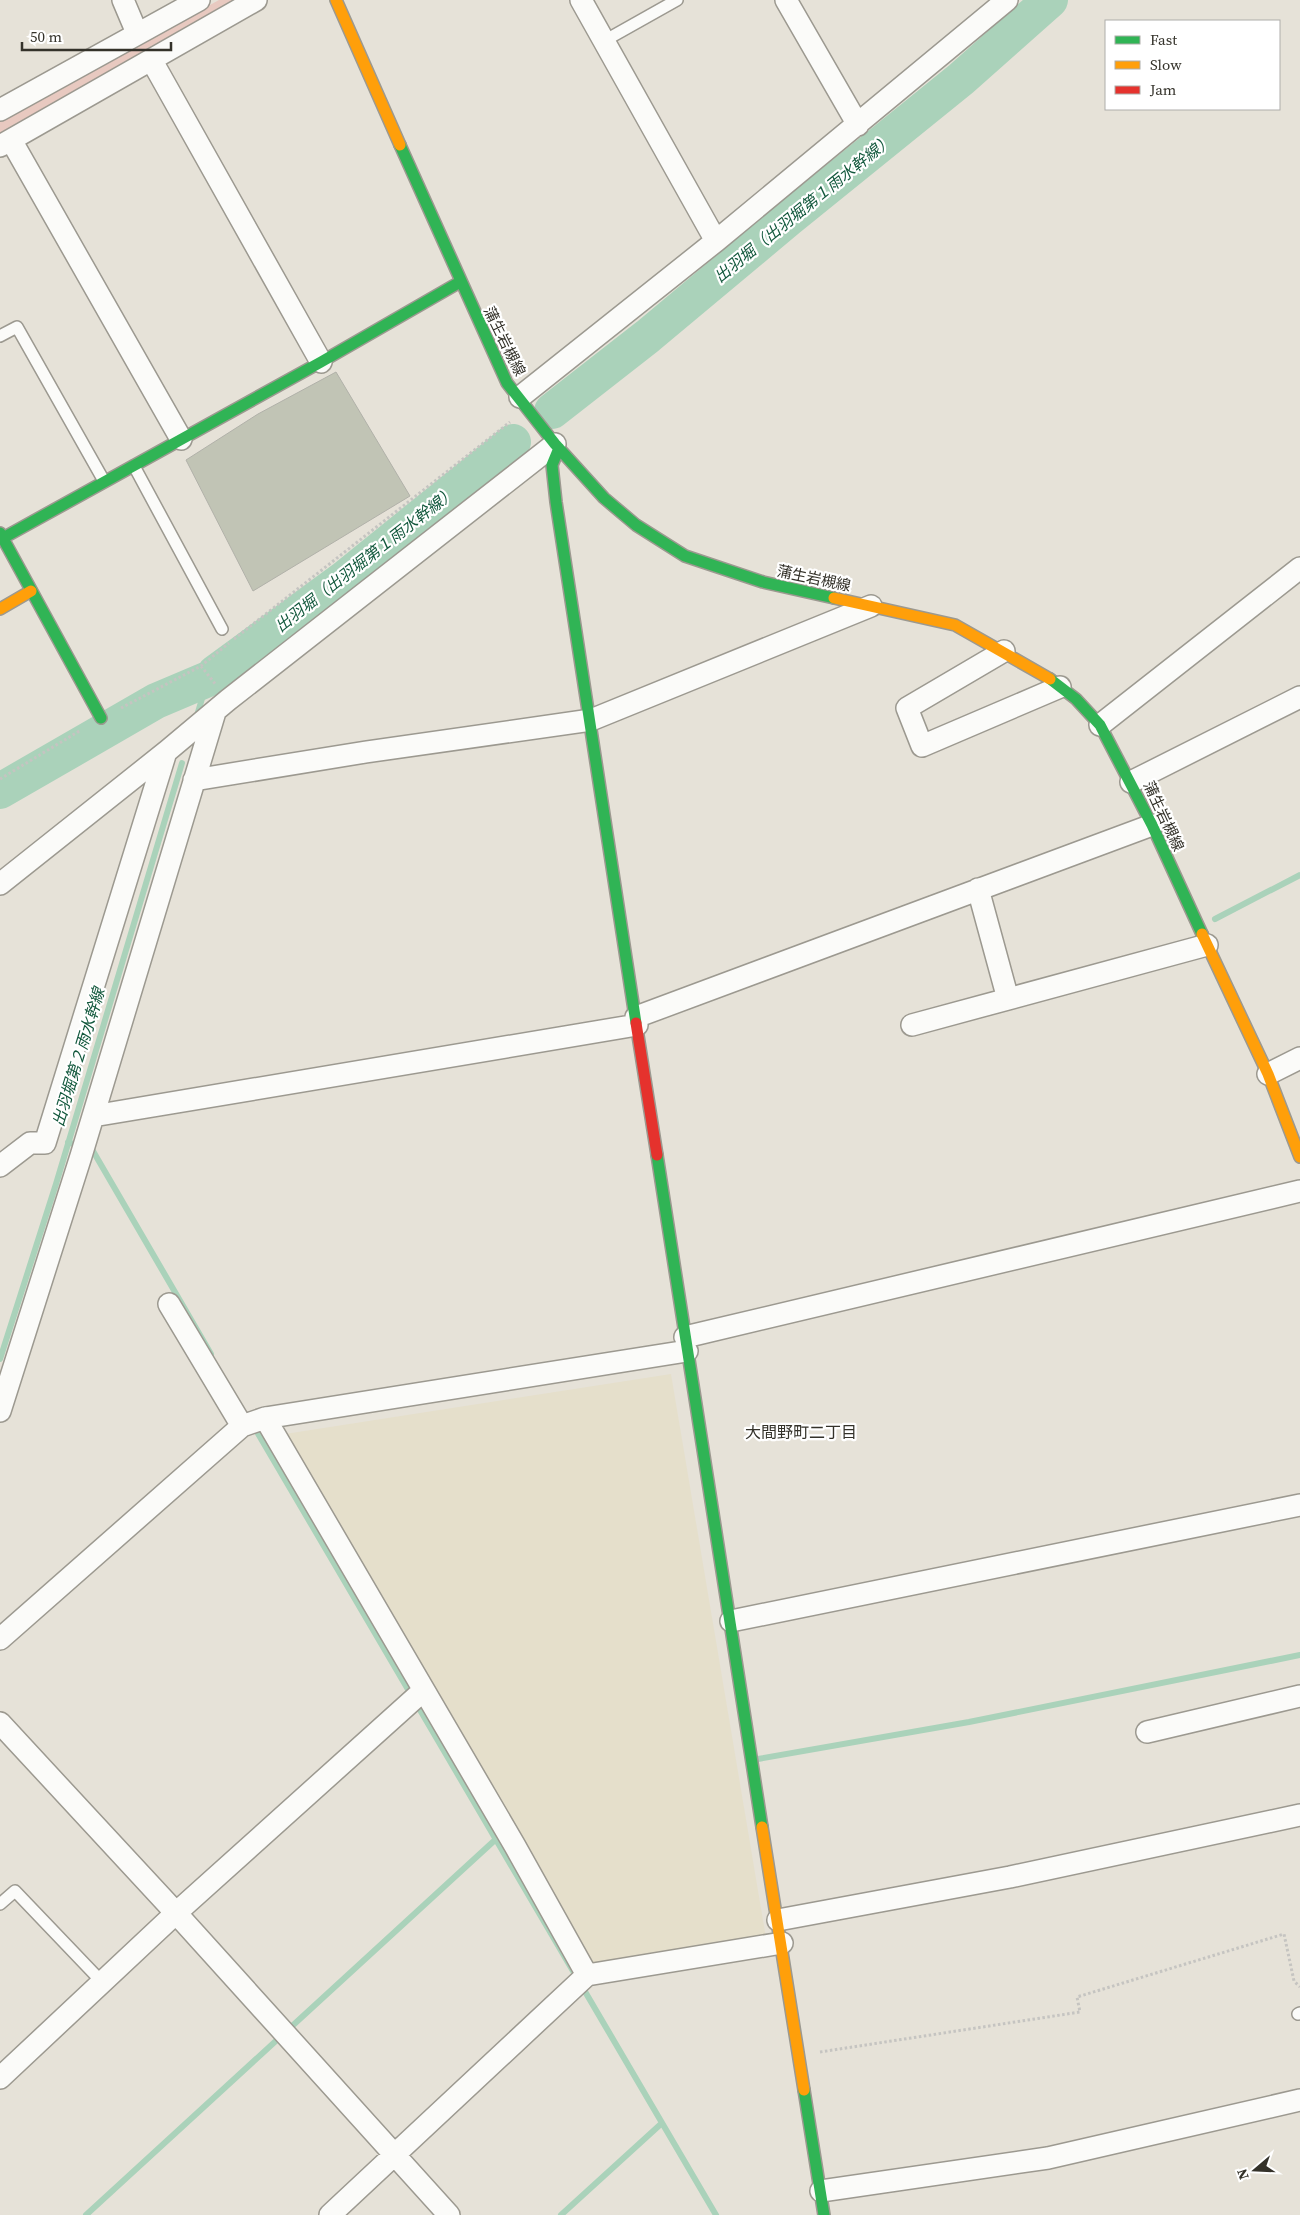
<svg xmlns="http://www.w3.org/2000/svg" width="1300" height="2215" font-family="'Source Serif 4','Noto Sans JP',serif">
	<style>
		.built { fill: #e5dfcb }
		.green { fill: #e8c9c0 }
		.lines { fill: none; stroke-linecap: round; stroke-linejoin: round }
		.stream { stroke: #aad2ba; stroke-width: 6 }
		.river { stroke: #aad2ba; stroke-width: 36 }
		.building { fill: #c1c4b5; stroke: #b1b1a9 }
		.lane-casing { stroke: #9c9990; stroke-width: 14 }
		.street-casing { stroke: #9c9990; stroke-width: 24 }
		.fast-casing { stroke: #9c9990; stroke-width: 14 }
		.slow-casing { stroke: #9c9990; stroke-width: 14 }
		.jam-casing { stroke: #9c9990; stroke-width: 14 }
		.path { stroke: #c5c4c1; stroke-width: 3; stroke-dasharray: 2.5 2.5; stroke-linecap: butt }
		.lane { stroke: #fbfbf9; stroke-width: 11 }
		.street { stroke: #fbfbf9; stroke-width: 21 }
		.fast { stroke: #30b455; stroke-width: 11 }
		.slow { stroke: #ff9f0a; stroke-width: 11 }
		.jam { stroke: #e5322d; stroke-width: 11 }
		.labels { text-anchor: middle; dominant-baseline: central; stroke-width: 4.5; stroke-linejoin: round; paint-order: stroke }
		.street-label { font-size: 15px; fill: #34322a; stroke: #fff }
		.water-label { font-size: 16px; font-style: italic; fill: #12583c; stroke: #fff }
		.neighbourhood-label { font-size: 16px; fill: #34322a; stroke: #fff }
	</style>
	<rect width="100%" height="100%" fill="#e6e2d8"/>
	<!-- built -->
	<path class="built" d="M671 1374 766 1938 589 1969 285 1434Z"/>
	<!-- green -->
	<path class="green" d="M219 0H240L0 134V121Z"/>
	<g class="lines">
		<!-- stream -->
		<path class="stream" d="M198 712 208 679
			M1215 919 1300 875
			M68 1142 93 1151 211 1354
			M0 1359 56 1184 182 763
			M253 1425 716 2215
			M758 1759 969 1722 1300 1655
			M86 2215 495 1840
			M561 2215 662 2123"/>
		<!-- river -->
		<path class="river" d="M552 411 648 336 788 219 961 79 1050 0
			M215 673 345 578 513 442
			M0 791 156 701 208 679"/>
	</g>
	<!-- building -->
	<path class="building" d="M336 372 410 496 253 591 186 460 258 414Z"/>
	<g class="lines">
		<!-- lane casing -->
		<g class="lane-casing">
			<path id="lane" d="M604 41 677 0
				M0 336 17 327 104 481
				M134 466 222 629
				M0 1904 15 1891 102 1982
				M1298 2014 1300 2013"/>
		</g>
		<!-- street casing -->
		<g class="street-casing">
			<path id="street" d="M123 0 137 33
				M581 0 716 241
				M786 0 858 125
				M152 61 321 362
				M0 110 199 0
				M11 140 181 439
				M0 146 256 0
				M520 397 716 241 1007 0
				M1004 651 907 708 922 746 1060 687
				M1100 725 1300 568
				M194 780 366 752 591 720 871 606
				M1131 782 1300 697
				M0 884 166 752 228 700 555 444
				M978 889 1008 999
				M636 1017 1152 825
				M912 1025 1207 945
				M1268 1074 1300 1058
				M93 1116 637 1025
				M0 1166 30 1143H45L166 752
				M169 1304 242 1426
				M685 1337 1300 1191
				M0 1411 81 1156 215 712
				M265 1418 515 1846 587 1975
				M731 1621 1300 1505
				M0 1639 242 1426 265 1418 687 1351
				M0 1723 176 1913 449 2215
				M1147 1732 1300 1696
				M778 1920 1010 1877 1300 1815
				M0 2078 176 1913 424 1690
				M821 2191 1048 2158 1300 2100
				M330 2215 587 1975 782 1943"/>
		</g>
		<!-- fast casing -->
		<g class="fast-casing">
			<path id="fast" d="M400 145 507 383 555 444 604 498 636 525 685 556 763 582 834 598
				M559 448 552 465 556 502 636 1023
				M0 533 101 718
				M3 538 321 362 460 282
				M1050 679 1076 699 1100 725 1152 825 1202 934
				M657 1155 762 1827
				M804 2090 824 2215"/>
		</g>
		<!-- slow casing -->
		<g class="slow-casing">
			<path id="slow" d="M336 0 400 145
				M834 598 955 625 1050 679
				M0 609 31 591
				M1202 934 1268 1074 1300 1157
				M762 1827 804 2090"/>
		</g>
		<!-- jam casing -->
		<g class="jam-casing">
			<path id="jam" d="M636 1023 657 1155"/>
		</g>
		<!-- path -->
		<path class="path" d="M234 639 510 422
			M201 666 216 685
			M121 708 201 666 229 643
			M0 779 81 730
			M820 2052 1080 2012 1077 1997 1284 1934 1294 1981 1300 1987"/>
		<!-- lane -->
		<use href="#lane" class="lane"/>
		<!-- street -->
		<use href="#street" class="street"/>
		<!-- fast -->
		<use href="#fast" class="fast"/>
		<!-- slow -->
		<use href="#slow" class="slow"/>
		<!-- jam -->
		<use href="#jam" class="jam"/>
	</g>
	<g class="labels">
		<!-- street labels -->
		<g class="street-label">
			<text transform="translate(505 341) rotate(64)">蒲生岩槻線</text>
			<text transform="translate(814 578) rotate(12)">蒲生岩槻線</text>
			<text transform="translate(1164 816) rotate(65)">蒲生岩槻線</text>
		</g>
		<!-- water labels -->
		<g class="water-label">
			<text transform="translate(803 208) rotate(-39)">出羽堀（出羽堀第１雨水幹線）</text>
			<text transform="translate(365 559) rotate(-38)">出羽堀（出羽堀第１雨水幹線）</text>
			<text transform="translate(78 1057) rotate(-73)">出羽堀第２雨水幹線</text>
		</g>
		<!-- neighbourhood labels -->
		<g class="neighbourhood-label">
			<text x="801" y="1432">大間野町二丁目</text>
		</g>
	</g>
	<!-- legend -->
	<rect x="1105" y="20" width="175" height="90" fill="#ffffff" stroke="#aeadaa"/>
	<rect x="1115" y="36" width="25" height="8" fill="#30b455" stroke="#aeadaa"/>
	<text x="1150" y="45" font-size="15" fill="#34322a">Fast</text>
	<rect x="1115" y="61" width="25" height="8" fill="#ff9f0a" stroke="#aeadaa"/>
	<text x="1150" y="70" font-size="15" fill="#34322a">Slow</text>
	<rect x="1115" y="86" width="25" height="8" fill="#e5322d" stroke="#aeadaa"/>
	<text x="1150" y="95" font-size="15" fill="#34322a">Jam</text>
	<!-- north arrow -->
	<g transform="translate(1255 2170) rotate(251)" stroke="#ffffff" stroke-width="4" paint-order="stroke">
	<path d="M0-4L9 19L0 12L-9 19Z" fill="#34322a"/>
	<text y="-8" font-size="14" font-weight="bold" text-anchor="middle" fill="#34322a">N</text>
	</g>
	<!-- scale -->
	<path d="M22 42v8h149v-8" fill="none" stroke="#34322a" stroke-width="2.5"/>
	<text x="30" y="42" font-size="15" fill="#34322a" stroke="#ffffff" stroke-width="4" paint-order="stroke">50 m</text>
</svg>
